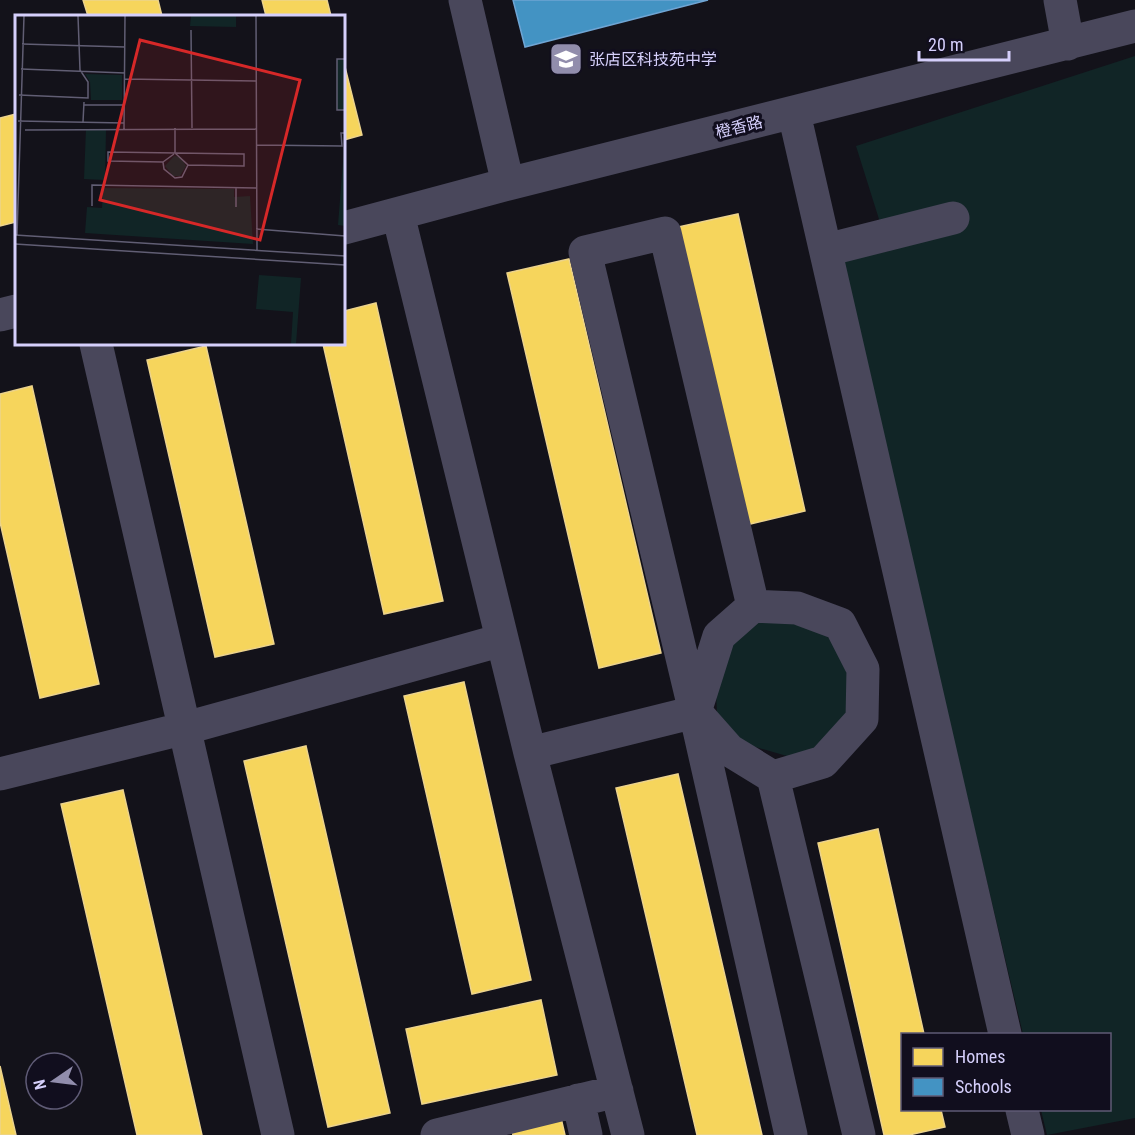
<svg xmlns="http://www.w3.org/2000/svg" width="1135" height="1135" font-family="'Roboto Condensed','Noto Sans SC',sans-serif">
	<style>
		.green { fill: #112526 }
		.homes { fill: #f6d55c; stroke: #ecd38c; stroke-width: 1.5 }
		.schools { fill: #4393c3; stroke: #6fa5d4; stroke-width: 1.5 }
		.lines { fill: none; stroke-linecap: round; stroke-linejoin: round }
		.minor { stroke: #49475b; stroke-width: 33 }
		.labels { text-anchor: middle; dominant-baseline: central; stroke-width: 6; stroke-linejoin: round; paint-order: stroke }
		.poi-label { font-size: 16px; fill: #d5cffb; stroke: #110e1e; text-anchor: start }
		.street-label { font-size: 16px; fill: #d5cffb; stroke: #110e1e }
		.inset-road { fill: none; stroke: #615e74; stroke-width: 1.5 }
		.view { fill: #d62828; fill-opacity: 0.15; stroke: #d62828; stroke-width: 3 }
		.inset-edge { fill: none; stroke: #d5cffb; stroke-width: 3 }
	</style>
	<rect width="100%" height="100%" fill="#13121a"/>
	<!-- green -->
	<path class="green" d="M1135 56V1118L1047 1135 1041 1110H1110V1034H1023L840 261 889 251 856 146Z
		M763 619 807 623 838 644 852 690 849 720 823 745 797 759 735 741 717 714 715 668 738 637Z"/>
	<!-- homes -->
	<path class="homes" d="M83 0H158L162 16H88Z
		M262 0H327L331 16H266Z
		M344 63 362 135 344 140Z
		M16 114V222L0 226V118Z
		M738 214 805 511 746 525 678 227Z
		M569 259 661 653 599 668 507 273Z
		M376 303 443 601 384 614 323 344H344V311Z
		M206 346 274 644 215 657 147 360Z
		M32 386 99 684 40 698 0 522V394Z
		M464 682 531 980 472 994 404 696Z
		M306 746 390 1113 328 1127 244 761Z
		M678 774 762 1135H697L616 788Z
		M123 790 202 1135H137L61 804Z
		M878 829 924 1034H902V1110H941L945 1127 909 1135H884L818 843Z
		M541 1000 557 1075 422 1104 406 1029Z
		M0 1066 16 1135H0Z
		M561 1118 565 1135H513L510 1126Z"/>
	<!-- schools -->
	<path class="schools" d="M513 0H708L525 47Z"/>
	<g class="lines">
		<!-- minor -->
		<path class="minor" d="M465 0 508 184
			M1060 0 1068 44
			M794 113 1005 1034
			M398 214 530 753 628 1135
			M344 228 508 184 1135 26
			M826 250 953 218
			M0 315 16 311
			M96 344 278 1135
			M753 606 665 233 585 252 695 712 791 1135
			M530 753 695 712 719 636 753 606 797 608 840 624 863 669 862 719 823 762 773 777 729 750 698 715
			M0 774 186 728 502 640
			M773 777 859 1135
			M578 1100 586 1135
			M1022 1110 1028 1135
			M437 1135 617 1091"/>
	</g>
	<!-- icons -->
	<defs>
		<g id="school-square" transform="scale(1.725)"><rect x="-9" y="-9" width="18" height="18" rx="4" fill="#918dac" stroke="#110e1e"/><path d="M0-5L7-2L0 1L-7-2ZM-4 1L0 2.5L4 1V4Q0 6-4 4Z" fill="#fff"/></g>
	</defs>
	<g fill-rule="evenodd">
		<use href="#school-square" x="566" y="59"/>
	</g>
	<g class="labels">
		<!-- poi labels -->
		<g class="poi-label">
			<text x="589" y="59">张店区科技苑中学</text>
		</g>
		<!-- street labels -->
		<g class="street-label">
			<text transform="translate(739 127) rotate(-14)">橙香路</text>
		</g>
	</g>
	<!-- overview -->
	<g transform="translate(15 15)">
		<rect width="330" height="330" fill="#13121a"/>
		<path d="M176 1H221V12L175 11ZM322 44H330V95H322ZM70 59 107 60V85H76L75 67ZM71 114 91 115 90 165 69 164ZM330 121V211L323 210ZM159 141 166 142 171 151 165 161H158L150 151ZM88 173 219 174V182L235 181 238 229 70 218 72 192 87 193ZM244 260 286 263 281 329H276L278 297 241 294Z" fill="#112526"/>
		<path class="inset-road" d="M241 1 242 235M176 15 177 113M7 29 110 32M330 44H322V95H330M6 54 110 58M109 64 241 66M4 80 73 83V67L65 55 63 1M69 90H109M3 106 109 108M68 107 69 87M109 114 110 1M10 115 241 114M241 130 327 131 326 118H330M159 139 148 147 149 154 160 163 167 162 173 150 160 138V113M148 147 93 146V137L229 139V151L173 150M221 173V192M77 191V170L241 173M241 214 330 221M0 220 330 241M2 220 9 1M0 229 330 250"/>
		<path class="view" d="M125 25 285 65 245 225 85 185Z"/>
		<rect width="330" height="330" class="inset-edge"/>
	</g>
	<!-- legend -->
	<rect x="901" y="1033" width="210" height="78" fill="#110e1e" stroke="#5f5b76" stroke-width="1.5"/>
	<rect x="913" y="1048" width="30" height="18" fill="#f6d55c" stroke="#5f5b76" stroke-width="1.5"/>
	<text x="955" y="1063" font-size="18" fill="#d5cffb">Homes</text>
	<rect x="913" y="1078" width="30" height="18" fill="#4393c3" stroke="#5f5b76" stroke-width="1.5"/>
	<text x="955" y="1093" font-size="18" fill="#d5cffb">Schools</text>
	<!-- north arrow -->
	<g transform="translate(54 1081) rotate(256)"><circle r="28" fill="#110e1e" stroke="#5f5b76" stroke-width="1.5"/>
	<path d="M0-4.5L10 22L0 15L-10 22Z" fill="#918dac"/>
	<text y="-9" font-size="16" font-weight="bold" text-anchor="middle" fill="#d5cffb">N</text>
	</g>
	<!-- scale -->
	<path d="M919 51v9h90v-9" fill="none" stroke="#d5cffb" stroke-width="3"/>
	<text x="928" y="51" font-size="18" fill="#d5cffb" stroke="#110e1e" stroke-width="4.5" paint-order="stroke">20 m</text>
</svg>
